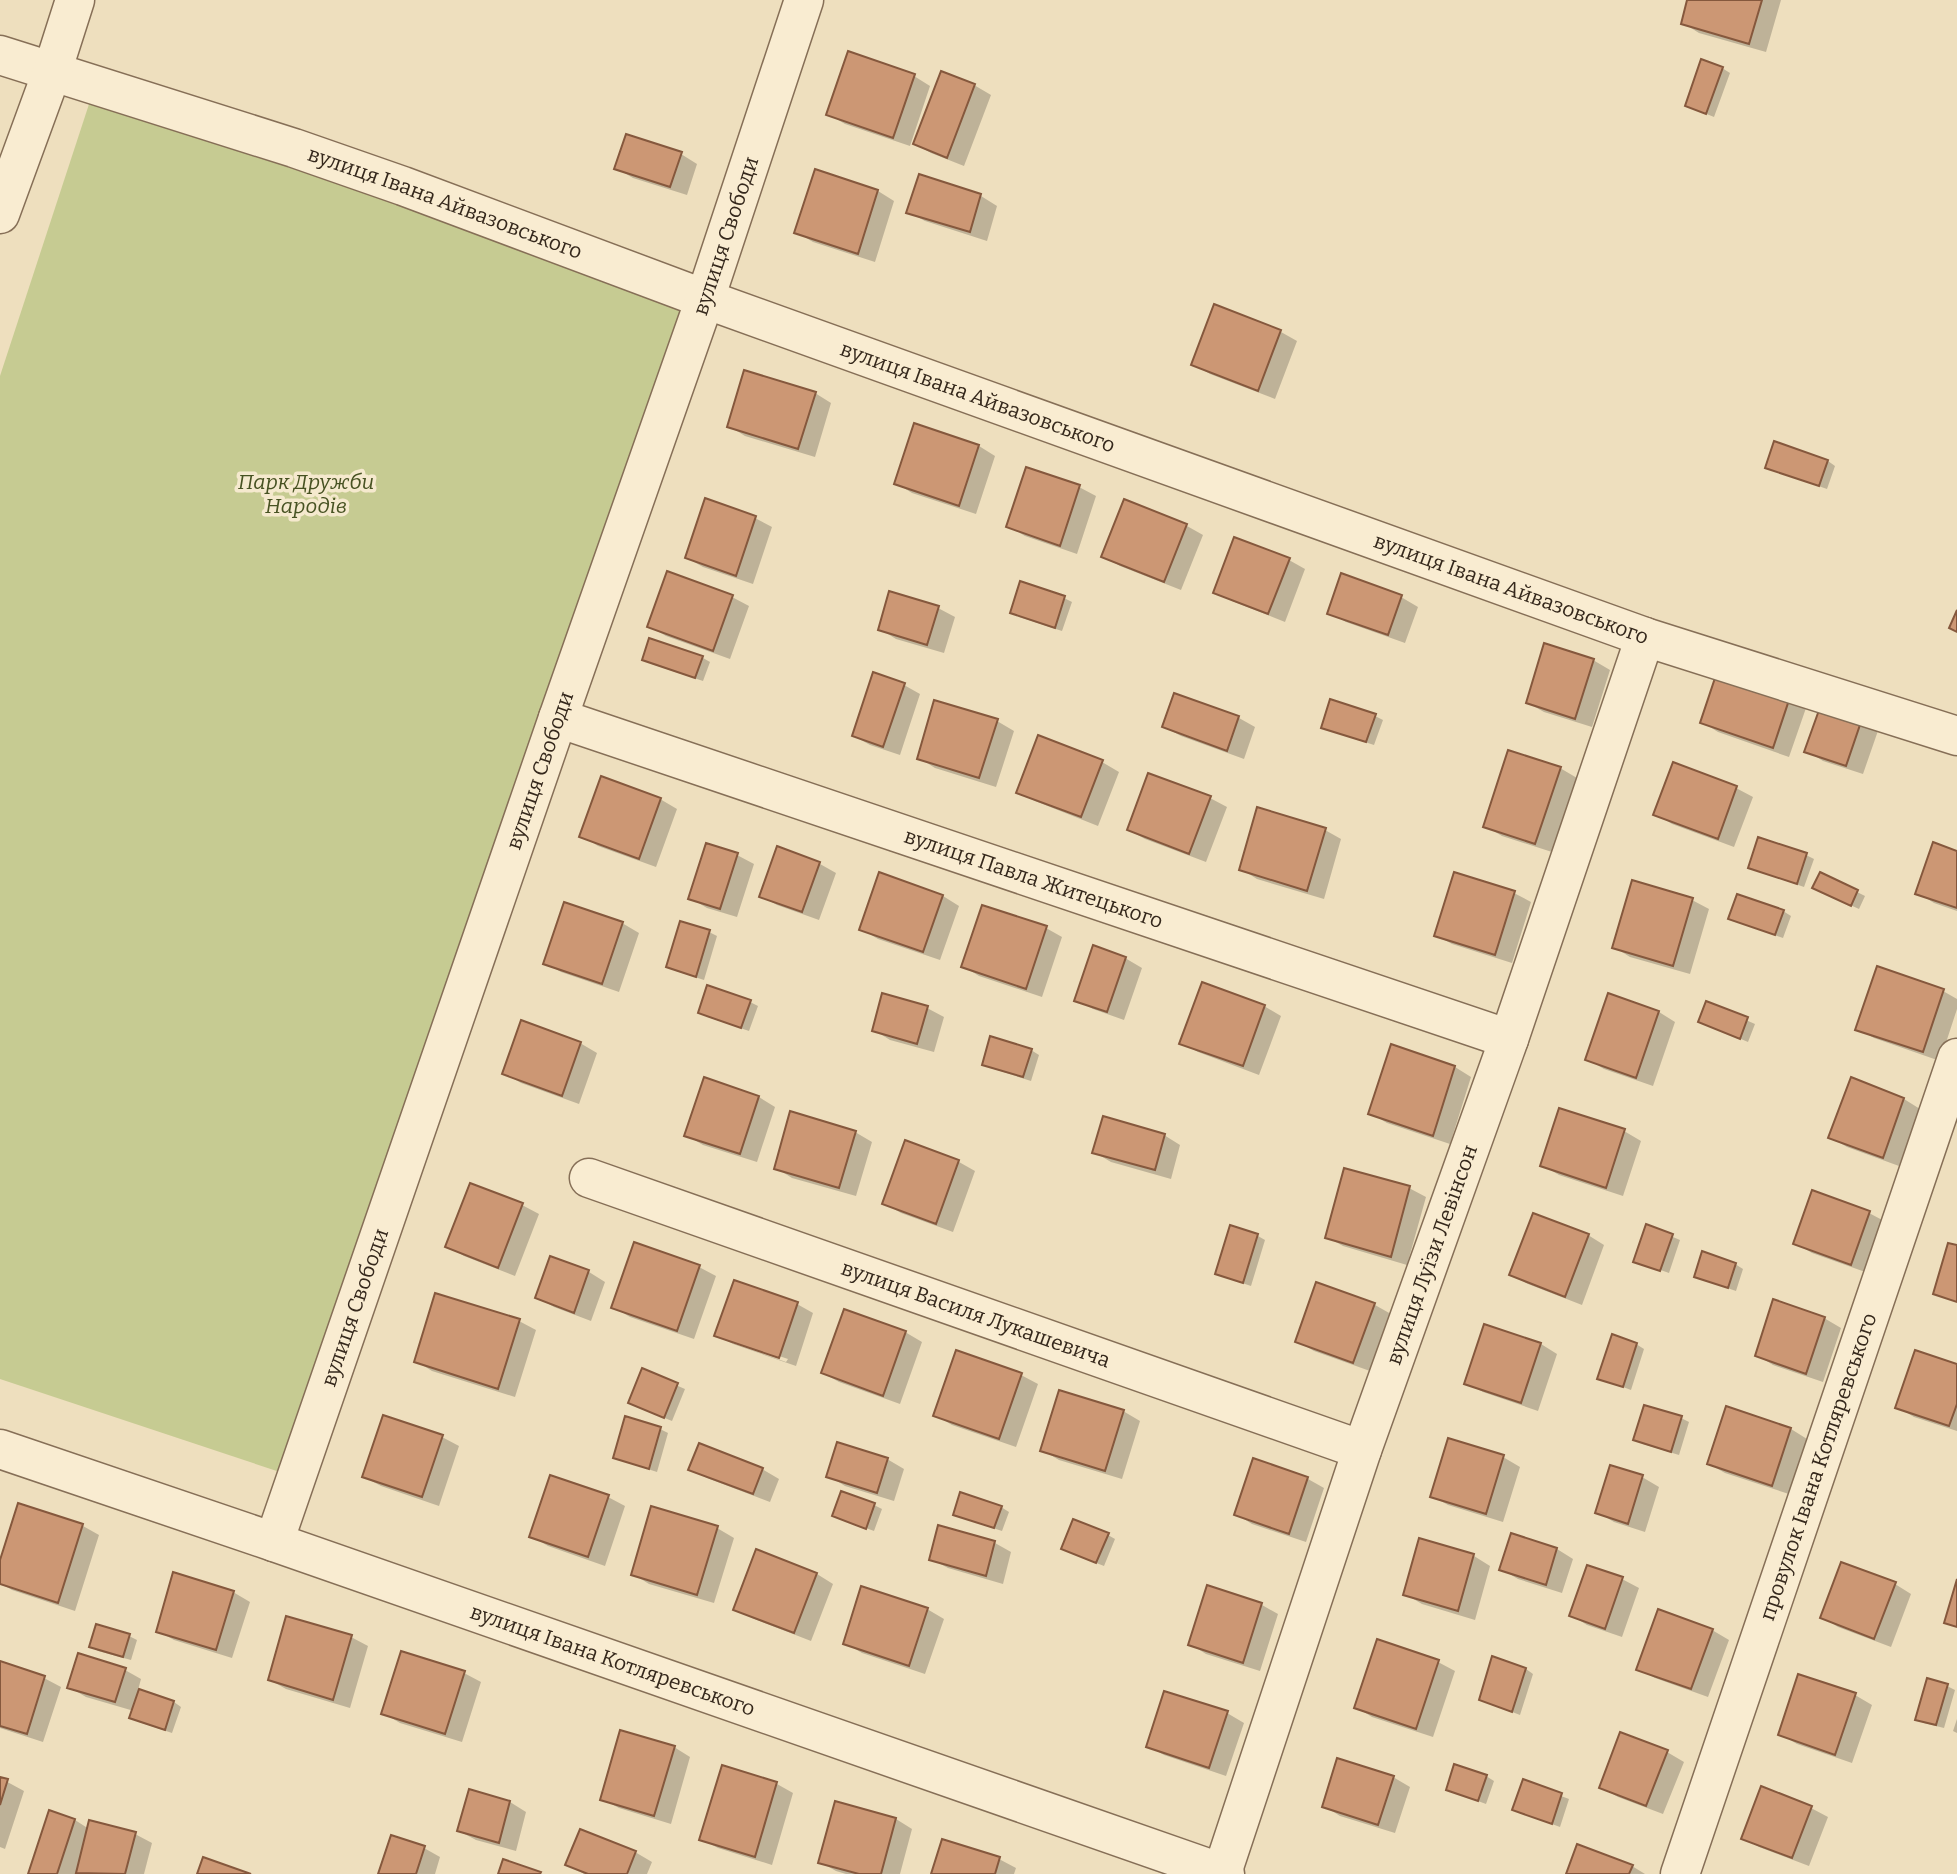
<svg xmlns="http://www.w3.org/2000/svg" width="1957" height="1874" font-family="Bitter,serif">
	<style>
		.green { fill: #c6cb92 }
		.shadow { fill: #0003; fill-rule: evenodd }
		.building { fill: #cc9774; stroke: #85583d; stroke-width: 2 }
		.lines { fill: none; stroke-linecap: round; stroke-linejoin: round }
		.minor-casing { stroke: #866f57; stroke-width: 41 }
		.minor { stroke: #f9ecd1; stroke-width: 38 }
		.labels { text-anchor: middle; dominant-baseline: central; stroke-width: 7; stroke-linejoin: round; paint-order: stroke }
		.street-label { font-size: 21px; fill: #35281c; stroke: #f5e9ce }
		.park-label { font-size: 21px; font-style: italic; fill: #475222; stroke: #f5e9ce }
	</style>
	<rect width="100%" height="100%" fill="#eedfbe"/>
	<!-- green -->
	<path class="green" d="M92 95 692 304 298 1478 0 1379V376Z"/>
	<!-- shadow -->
	<path class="shadow" d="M1689 0H1781L1766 52 1699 33 1683 23Z
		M1722 68 1730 73 1714 117 1687 106Z
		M914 76 930 86 910 146 845 124 828 114Z
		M974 85 991 95 964 166 931 153 915 144Z
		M681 154 697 164 687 195 633 178 616 168Z
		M816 171 878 191 894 201 875 262 813 242 796 232Z
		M920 177 981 196 997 206 987 241 925 221 908 212Z
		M1215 306 1281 332 1297 341 1275 399 1210 374 1193 364Z
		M815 393 831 403 815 457 745 436 729 426Z
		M915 426 979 446 995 456 976 514 912 493 896 483Z
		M1776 444 1828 461 1835 466 1827 489 1775 471Z
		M1027 469 1079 487 1096 496 1077 554 1025 536 1008 526Z
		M1125 501 1187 526 1203 535 1181 590 1120 566 1103 556Z
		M755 518 772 527 753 584 703 567 687 558Z
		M1289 560 1305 569 1285 622 1232 601 1215 592Z
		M1021 584 1064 598 1072 602 1062 631 1019 617 1012 613Z
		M732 597 749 606 730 659 666 636 649 626Z
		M1401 597 1418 607 1405 643 1346 622 1330 613Z
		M938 608 955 617 944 653 896 639 880 629Z
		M650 640 703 658 710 662 703 681 652 664 644 659Z
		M1593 660 1610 670 1592 727 1544 712 1528 703Z
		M1718 674 1806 708 1789 757 1718 732 1702 722Z
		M904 685 920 694 900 755 870 745 854 736Z
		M1175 695 1239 718 1255 727 1244 759 1181 736 1164 727Z
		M1863 715 1880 725 1863 774 1823 761 1807 751Z
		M1375 716 1383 720 1374 745 1331 731 1323 727Z
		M997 721 1014 731 996 787 935 768 919 758Z
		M1039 738 1102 762 1119 772 1098 826 1035 801 1018 792Z
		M1560 768 1577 778 1552 852 1502 836 1485 826Z
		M1149 775 1210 798 1227 807 1206 862 1145 839 1129 830Z
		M1736 788 1753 797 1734 847 1672 824 1656 814Z
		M660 799 677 809 656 867 598 846 582 836Z
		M1325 830 1341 839 1324 899 1257 879 1241 869Z
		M778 849 820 864 836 873 819 920 777 905 761 896Z
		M1957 853V911L1934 903 1918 893Z
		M737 855 754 864 737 917 707 908 690 898Z
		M1806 855 1814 859 1804 887 1758 871Z
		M1822 892H1857L1865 896 1859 909Z
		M1514 893 1531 902 1512 963 1452 944 1436 935Z
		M943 896 959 906 940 960 878 939 861 929Z
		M1692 900 1709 909 1690 974 1630 957 1614 947Z
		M1783 911 1791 916 1783 938 1738 922Z
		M622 923 639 933 619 992 561 972 545 963Z
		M1046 928 1062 937 1042 997 979 976 963 966Z
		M709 932 717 936 704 980 676 971 668 967Z
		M1125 958 1142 968 1124 1020 1093 1009 1076 1000Z
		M1943 991 1957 999V1009L1940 1061 1874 1038 1858 1029Z
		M750 1002 758 1006 749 1031 708 1017 701 1012Z
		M1707 1003 1755 1024 1748 1042 1708 1025Z
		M1264 1006 1281 1016 1259 1075 1198 1052 1181 1043Z
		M927 1008 944 1017 934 1052 890 1040 874 1030Z
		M1659 1012 1675 1022 1653 1086 1604 1069 1587 1059Z
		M580 1043 597 1053 579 1104 521 1083 504 1073Z
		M1392 1047 1455 1067 1471 1077 1450 1144 1387 1123 1370 1113Z
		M1031 1050 1039 1055 1031 1081 991 1068 984 1064Z
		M1852 1080 1904 1099 1920 1109 1899 1166 1847 1147 1830 1137Z
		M759 1097 775 1107 757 1162 703 1145 686 1135Z
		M1624 1131 1641 1141 1623 1196 1559 1175 1542 1165Z
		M855 1132 872 1142 856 1196 792 1178 776 1168Z
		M1164 1135 1180 1145 1171 1179 1111 1162 1094 1152Z
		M906 1142 959 1162 975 1171 953 1232 901 1213 884 1203Z
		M1409 1188 1426 1197 1407 1265 1343 1246 1327 1237Z
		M522 1205 539 1214 515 1276 464 1256 448 1246Z
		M1869 1213 1886 1222 1868 1273 1812 1253 1795 1243Z
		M1647 1226 1680 1240 1669 1273 1641 1263V1265L1635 1261Z
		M1231 1227 1258 1236 1265 1240 1251 1286 1224 1277 1217 1273Z
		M1588 1235 1604 1245 1582 1305 1528 1284 1511 1275Z
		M551 1258 589 1272 605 1282 591 1321 554 1307 537 1297Z
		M1735 1264 1743 1269 1736 1291 1704 1280 1697 1276Z
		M699 1267 716 1276 694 1339 630 1317 613 1307Z
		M1317 1284 1375 1305 1391 1314 1370 1371 1314 1351 1297 1341Z
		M797 1304 813 1313 796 1366 733 1344 716 1335ZM732 1340 788 1359 786 1362 732 1343Z
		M1824 1318 1841 1328 1823 1382 1773 1365 1757 1355Z
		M519 1321 536 1330 515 1397 432 1371 416 1361Z
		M1485 1326 1541 1344 1557 1354 1538 1411 1483 1392 1466 1383Z
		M905 1332 922 1342 900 1404 839 1382 823 1373Z
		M1636 1344 1644 1349 1631 1390 1599 1378Z
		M1957 1366V1431L1914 1417 1897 1407Z
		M643 1371 685 1389 672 1421 638 1407Z
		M1021 1375 1038 1384 1016 1447 952 1425 935 1415Z
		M1727 1408 1791 1429 1807 1439 1789 1494 1725 1473 1709 1464Z
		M1123 1411 1140 1421 1122 1479 1059 1460 1042 1450Z
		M1681 1418 1689 1422 1679 1455 1643 1444 1635 1439Z
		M660 1429 668 1433 657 1472 623 1461 615 1457Z
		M442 1437 459 1446 439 1506 381 1486 364 1477Z
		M1503 1457 1520 1467 1503 1522 1448 1505 1432 1496Z
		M887 1459 904 1469 894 1501 845 1486 829 1476Z
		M1254 1460 1308 1479 1324 1488 1306 1542 1252 1524 1236 1514Z
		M691 1469H762L779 1479 770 1502 707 1478Z
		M1642 1477 1659 1487 1645 1532 1614 1522 1597 1512Z
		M608 1497 625 1506 605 1566 548 1546 531 1536Z
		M19 1505 83 1526 99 1535 75 1611 12 1590 0 1583V1566Z
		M874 1505 882 1509 874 1531 842 1519Z
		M1001 1507 1009 1512 1002 1531 963 1518 955 1514Z
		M717 1528 734 1538 714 1603 649 1584 633 1574Z
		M939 1528 995 1543 1011 1552 1003 1584 948 1568 931 1559Z
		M1108 1535 1115 1539 1104 1566 1071 1553Z
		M1512 1536 1557 1549 1573 1559 1562 1593 1518 1579 1501 1569Z
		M1421 1540 1474 1556 1490 1566 1475 1620 1422 1604 1405 1594Z
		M758 1551 817 1574 833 1584 811 1641 752 1618 736 1609Z
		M1622 1579 1639 1588 1622 1637 1587 1625 1571 1615Z
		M1895 1584 1911 1594 1891 1647 1838 1627 1822 1617Z
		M1208 1587 1262 1605 1278 1614 1260 1671 1206 1654 1190 1644Z
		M233 1592 250 1602 232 1658 174 1640 158 1631Z
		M927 1609 944 1619 925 1674 862 1653 845 1643Z
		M1712 1630 1729 1640 1708 1697 1655 1678 1638 1669Z
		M129 1636 137 1640 131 1660 98 1651 91 1646Z
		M351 1637 368 1646 350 1708 286 1689 270 1680Z
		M1494 1659 1526 1669 1533 1674 1520 1715 1481 1700Z
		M1438 1662 1455 1671 1433 1737 1372 1717 1356 1707Z
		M0 1663 44 1678 61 1687 43 1742 0 1728Z
		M125 1670 141 1679 138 1690 174 1702 181 1707 172 1733 139 1722 131 1718 134 1711 86 1697 69 1687Z
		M464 1673 481 1682 462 1742 400 1723 383 1713Z
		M1947 1686 1955 1690 1944 1728 1924 1723 1917 1719Z
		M1855 1695 1872 1705 1852 1763 1797 1744 1780 1734Z
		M1227 1713 1244 1723 1226 1776 1164 1755 1148 1746Z
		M1957 1719V1733L1953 1731Z
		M674 1747 690 1757 671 1824 619 1808 602 1799Z
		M1667 1752 1684 1762 1663 1814 1618 1797 1601 1787Z
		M723 1767 777 1784 793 1793 772 1865 718 1848 701 1839Z
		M1486 1776 1494 1781 1486 1804 1448 1790Z
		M1393 1777 1410 1787 1395 1833 1340 1816 1324 1806Z
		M0 1778 24 1791 5 1849 0 1847Z
		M1524 1782 1569 1799 1560 1827 1522 1813Z
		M471 1791 510 1802 526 1812 516 1851 476 1840 459 1831Z
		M836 1803 896 1819 912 1829 900 1874H846L836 1871 820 1862Z
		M1811 1808 1828 1817 1809 1866 1759 1847 1743 1838Z
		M50 1812 75 1820 89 1829 135 1834 152 1843 144 1874H81L77 1872 76 1874H30Z
		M424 1848 440 1857 435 1874H380Z
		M635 1852 652 1862 647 1874H584L568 1864Z
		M999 1859 1016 1868 1014 1874H933Z
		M1632 1866 1645 1874H1568Z"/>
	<!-- building -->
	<path class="building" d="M1687 0H1762L1749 44 1681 24Z
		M848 51 915 74 893 138 826 115Z
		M1701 59 1723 67 1706 114 1685 106Z
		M941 71 975 84 947 158 913 144Z
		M626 134 682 152 670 187 614 169Z
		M815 169 878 190 858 254 794 233Z
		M919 174 981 194 970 232 906 213Z
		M1214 304 1281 330 1258 391 1191 365Z
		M744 370 816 392 798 449 727 427Z
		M914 423 979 445 959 506 894 484Z
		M1774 441 1828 460 1819 486 1765 468Z
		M1026 467 1080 485 1060 546 1006 527Z
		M705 498 756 516 736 576 685 558Z
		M1124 499 1187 524 1164 582 1101 557Z
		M1234 537 1290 558 1268 614 1213 593Z
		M667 571 733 595 713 651 647 627Z
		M1341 573 1402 595 1388 635 1327 614Z
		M1020 581 1065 596 1055 628 1010 613Z
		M889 591 939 606 927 645 878 630Z
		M1957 610V632L1949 628Z
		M649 638 703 656 695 678 642 660Z
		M1544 643 1594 659 1575 719 1526 703Z
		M873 672 905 683 883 747 852 736Z
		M1717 672 1790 697 1773 748 1700 723Z
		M1174 693 1239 716 1227 751 1162 727Z
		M1330 699 1376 714 1366 742 1321 728Z
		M1823 699 1864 713 1846 766 1804 752Z
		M934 700 998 719 979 778 917 759Z
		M1038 735 1103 760 1081 817 1016 793Z
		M1508 750 1561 767 1535 844 1483 827Z
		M1673 762 1737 786 1718 839 1653 815Z
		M1148 773 1211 796 1189 854 1127 830Z
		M601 776 661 798 639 859 579 837Z
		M1257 807 1326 828 1307 891 1239 870Z
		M1758 837 1807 853 1797 884 1748 868Z
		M1933 842 1957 851V908L1915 894Z
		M706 843 738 853 720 909 688 899Z
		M777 846 820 862 802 912 759 897Z
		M879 872 943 895 923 952 859 930Z
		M1454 872 1515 891 1495 955 1434 936Z
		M1820 872 1858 890 1851 906 1812 888Z
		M1632 880 1693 898 1673 966 1612 948Z
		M1737 894 1784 910 1775 935 1728 919Z
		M564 902 623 922 602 984 543 964Z
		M982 905 1047 926 1026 989 961 967Z
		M680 921 710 930 696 977 666 967Z
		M1093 945 1126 957 1107 1012 1074 1001Z
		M1877 966 1944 989 1923 1052 1855 1030Z
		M1202 982 1265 1005 1243 1066 1179 1044Z
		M707 985 751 1000 741 1028 698 1013Z
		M882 993 928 1006 917 1044 872 1031Z
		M1608 993 1659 1011 1636 1078 1585 1060Z
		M1706 1001 1748 1017 1740 1039 1698 1022Z
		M521 1020 581 1042 562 1096 502 1074Z
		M990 1036 1032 1049 1023 1077 982 1065Z
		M1391 1044 1455 1066 1433 1136 1368 1114Z
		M704 1077 759 1096 740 1154 684 1136Z
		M1851 1077 1904 1098 1883 1158 1828 1138Z
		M1559 1108 1625 1129 1606 1188 1540 1166Z
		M790 1111 856 1131 839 1188 774 1169Z
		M1103 1116 1165 1134 1155 1170 1092 1153Z
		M905 1140 959 1160 936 1224 882 1204Z
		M1344 1168 1410 1186 1391 1257 1325 1238Z
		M470 1183 523 1203 498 1268 445 1247Z
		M1812 1190 1870 1211 1851 1265 1793 1244Z
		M1533 1213 1589 1234 1565 1297 1509 1275Z
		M1646 1224 1673 1234 1660 1271 1633 1262Z
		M1230 1225 1258 1234 1243 1283 1215 1274Z
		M634 1242 700 1265 677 1331 611 1308Z
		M1948 1243 1957 1245V1302L1933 1294Z
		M1702 1251 1736 1263 1728 1288 1694 1277Z
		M550 1256 589 1270 574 1313 535 1298Z
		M734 1280 798 1302 779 1358 714 1336Z
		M1316 1282 1375 1303 1353 1363 1295 1342Z
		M435 1293 520 1319 498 1389 414 1362Z
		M1773 1299 1825 1317 1806 1374 1755 1356Z
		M844 1309 906 1331 883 1396 821 1373Z
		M1484 1324 1541 1343 1521 1403 1464 1384Z
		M1612 1334 1637 1343 1623 1387 1597 1379Z
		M956 1350 1022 1373 999 1439 933 1416Z
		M1915 1350 1957 1364V1404L1949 1426 1895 1408Z
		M642 1368 678 1383 664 1418 628 1403Z
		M1059 1390 1124 1410 1105 1471 1040 1451Z
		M1644 1405 1682 1416 1671 1452 1633 1440Z
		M1726 1406 1791 1428 1772 1486 1707 1464Z
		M383 1415 443 1435 422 1497 362 1477Z
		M625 1416 661 1427 649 1469 613 1458Z
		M1448 1438 1504 1455 1486 1514 1430 1497Z
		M837 1442 888 1458 877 1493 826 1477Z
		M699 1443 763 1468 753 1494 688 1470Z
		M1253 1458 1308 1477 1289 1534 1234 1515Z
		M1610 1465 1643 1475 1628 1524 1595 1513Z
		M550 1475 609 1495 588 1557 529 1537Z
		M841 1491 875 1503 866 1529 832 1516Z
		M960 1492 1002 1506 994 1528 953 1515Z
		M18 1503 83 1524 58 1603 0 1584V1560Z
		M651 1506 718 1526 697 1595 631 1575Z
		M1073 1519 1109 1533 1096 1563 1061 1549Z
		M938 1525 995 1541 986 1576 929 1560Z
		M1511 1533 1557 1548 1546 1585 1499 1570Z
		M1419 1538 1474 1554 1458 1611 1403 1595Z
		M756 1549 817 1573 794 1633 733 1610Z
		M1841 1562 1896 1582 1874 1639 1820 1618Z
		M1587 1565 1623 1577 1605 1629 1569 1616Z
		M173 1572 234 1591 216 1650 156 1632Z
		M1957 1579V1627L1944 1623Z
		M1207 1585 1262 1603 1243 1663 1188 1645Z
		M861 1586 928 1608 909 1666 843 1644Z
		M1658 1609 1713 1629 1691 1689 1636 1670Z
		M286 1616 352 1635 333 1700 268 1680Z
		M96 1624 130 1634 123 1657 89 1647Z
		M1377 1639 1439 1660 1416 1729 1354 1708Z
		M401 1651 465 1671 445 1734 381 1714Z
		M78 1653 126 1668 115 1702 67 1688Z
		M1492 1656 1526 1668 1512 1712 1479 1700Z
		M0 1661 45 1676 27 1734 0 1726Z
		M1798 1674 1856 1693 1835 1755 1778 1735Z
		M1927 1678 1948 1684 1936 1725 1915 1720Z
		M139 1689 174 1701 165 1730 129 1718Z
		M1164 1691 1228 1711 1209 1768 1146 1747Z
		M620 1730 675 1746 654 1816 600 1800Z
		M1620 1732 1668 1750 1646 1806 1599 1788Z
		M1337 1758 1394 1776 1378 1825 1322 1807Z
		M1454 1764 1487 1775 1478 1801 1446 1790Z
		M722 1765 777 1782 755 1857 699 1840Z
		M0 1777 8 1779 0 1805Z
		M1523 1779 1562 1793 1552 1824 1512 1810Z
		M1761 1786 1812 1806 1792 1858 1741 1839Z
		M469 1789 510 1801 499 1843 457 1831Z
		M835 1801 896 1818 881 1874H859L818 1863Z
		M49 1810 75 1819 57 1874H28Z
		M89 1820 136 1832 125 1874 76 1873Z
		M580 1829 636 1851 627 1874H588L565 1865Z
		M391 1835 425 1846 416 1874H378Z
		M942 1839 1000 1857 995 1874H931Z
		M1577 1844 1633 1865 1629 1874H1566Z
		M203 1857 251 1874H197Z
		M503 1859 541 1872 540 1874H498Z"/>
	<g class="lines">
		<!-- minor casing -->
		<g class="minor-casing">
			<g id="minor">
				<path id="s1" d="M0 55 294 148 403 186 705 299 1645 637 1957 736"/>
				<path d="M0 214 52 72 75 0"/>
				<path id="s2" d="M558 718 1509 1039"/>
				<path id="s3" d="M589 1178 1362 1450"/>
				<path id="s4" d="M0 1449 274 1542 1225 1874"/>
				<path id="s5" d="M274 1542 558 718 705 299 804 0"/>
				<path id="s6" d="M1222 1873 1362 1450 1509 1039 1645 637"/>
				<path id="s7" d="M1680 1874 1957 1058"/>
			</g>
		</g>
		<!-- minor -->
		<use href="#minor" class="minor"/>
	</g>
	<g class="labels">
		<!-- street labels -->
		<g class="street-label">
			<text stroke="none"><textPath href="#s1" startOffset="469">вулиця Івана Айвазовського</textPath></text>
			<text stroke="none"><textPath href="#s5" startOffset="1382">вулиця Свободи</textPath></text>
			<text stroke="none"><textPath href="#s1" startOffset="1036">вулиця Івана Айвазовського</textPath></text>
			<text stroke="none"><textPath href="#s1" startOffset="1603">вулиця Івана Айвазовського</textPath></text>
			<text stroke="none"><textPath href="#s5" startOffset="816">вулиця Свободи</textPath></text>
			<text stroke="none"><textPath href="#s2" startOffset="502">вулиця Павла Житецького</textPath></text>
			<text stroke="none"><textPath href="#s6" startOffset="653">вулиця Луїзи Левінсон</textPath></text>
			<text stroke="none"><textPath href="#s5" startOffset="248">вулиця Свободи</textPath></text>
			<text stroke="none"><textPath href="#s3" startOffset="410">вулиця Василя Лукашевича</textPath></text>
			<text stroke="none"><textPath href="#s7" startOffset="430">провулок Івана Котляревського</textPath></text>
			<text stroke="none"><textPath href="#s4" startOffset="648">вулиця Івана Котляревського</textPath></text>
		</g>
		<!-- park labels -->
		<g class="park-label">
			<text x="306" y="482">Парк Дружби<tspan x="306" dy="24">Народів</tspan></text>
		</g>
	</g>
</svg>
